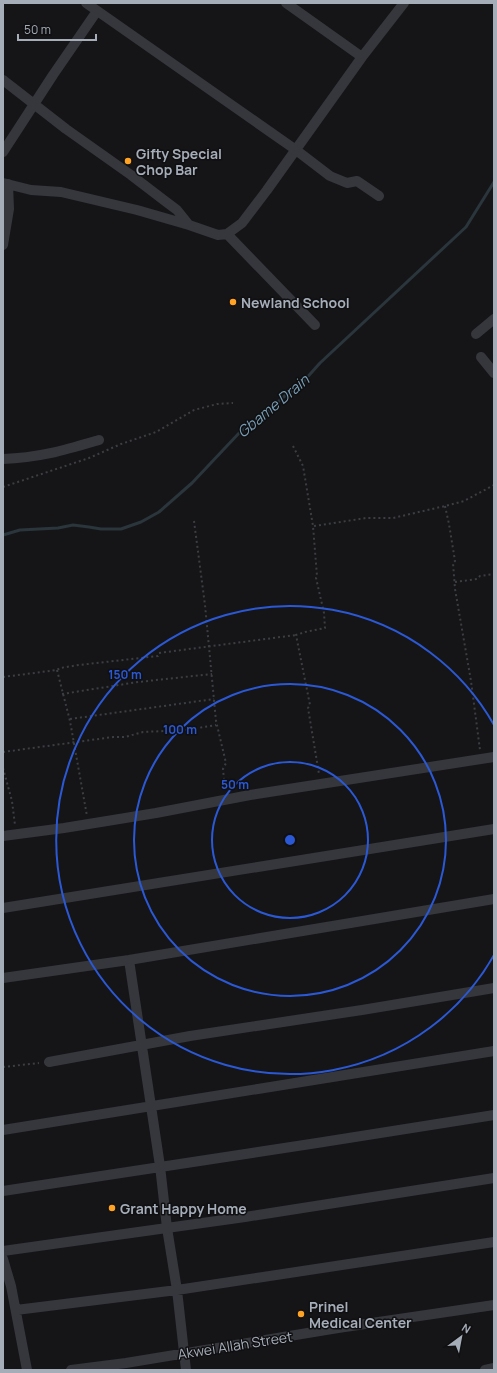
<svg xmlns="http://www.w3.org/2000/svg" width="497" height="1373" font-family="Manrope,sans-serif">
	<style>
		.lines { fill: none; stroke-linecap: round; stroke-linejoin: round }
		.stream { stroke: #2a353c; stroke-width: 3 }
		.path { stroke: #3b3e43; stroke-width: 2; stroke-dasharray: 2 3; stroke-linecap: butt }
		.minor { stroke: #35373c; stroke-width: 10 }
		.ring { fill: none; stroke: #2b58d5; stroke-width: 2 }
		.poi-dot { fill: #ffa325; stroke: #101012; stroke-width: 1.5 }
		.labels { text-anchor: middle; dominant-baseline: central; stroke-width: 3; stroke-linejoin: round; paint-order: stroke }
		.poi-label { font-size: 14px; font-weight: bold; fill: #a5adb8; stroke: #101012; text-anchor: start }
		.street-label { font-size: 14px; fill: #a5adb8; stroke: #101012 }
		.water-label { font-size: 15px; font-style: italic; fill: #799fb7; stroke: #101012 }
		.centre { fill: #2b58d5; stroke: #101012; stroke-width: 2 }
		.ring-label { font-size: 12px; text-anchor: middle; font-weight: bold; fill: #2b58d5; stroke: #101012; stroke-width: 3; stroke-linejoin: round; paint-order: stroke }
	</style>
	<rect width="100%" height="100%" fill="#151517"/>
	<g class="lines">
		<!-- stream -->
		<path class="stream" d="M3 535 20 530 58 528 73 525 89 527 101 529H121L141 522 159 512 192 483 241 431 260 420 281 399 303 382 320 363 466 227 494 182"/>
		<!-- path -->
		<path class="path" d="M293 446 303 466 313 526 317 576 316 578 324 613 325 628 305 632 296 635 310 705 308 708 319 774
			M3 487 89 458 121 444 156 432 194 410 217 404 233 403
			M445 506 449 524 455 561 453 563 455 589 471 681 480 750
			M194 521 205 605 216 721 226 763 223 769 225 790
			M314 526 366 518H393L445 506 464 501 494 485
			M455 582 477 579 480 576 494 574
			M57 670 70 721 87 816
			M3 677 57 670 60 668 79 665 158 656 159 653 296 635
			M62 694 138 682 212 674
			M70 719 214 699
			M3 752 113 737H125L143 732 165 731 168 733 216 725
			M3 768 12 801 15 825
			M3 1067 39 1063"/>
		<!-- minor -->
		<path class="minor" d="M86 3 296 150 330 176 347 183 357 181 379 196
			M286 3 362 57
			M3 80 66 129 131 175 165 201 177 210 189 225
			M3 152 53 75 97 11
			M3 183 31 190 61 192 137 210 189 225 218 235 227 234 242 223 267 190 362 57 404 3
			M227 234 315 325
			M3 245 9 209 8 184
			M476 334 494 319
			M481 357 494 373
			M3 459C39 458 65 450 99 440
			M3 836 64 828 156 813 250 795 494 757
			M3 908 494 829
			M129 960 160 1166 167 1228 177 1290 186 1370
			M3 978 129 960 494 899
			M49 1062 190 1036 362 1010 494 988
			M3 1130 494 1051
			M3 1191 317 1143 494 1115
			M3 1251 245 1217 494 1178
			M3 1259 11 1286 27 1370
			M16 1310 177 1290 494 1242
			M71 1370 126 1363 338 1328 494 1305
			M485 1370 494 1368"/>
	</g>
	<!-- distance rings -->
	<g class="ring">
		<circle cx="290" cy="840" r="78"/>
		<circle cx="290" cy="840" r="156"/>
		<path d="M494 955A234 234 0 1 1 494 725"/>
	</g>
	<!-- markers -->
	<g class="poi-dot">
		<circle cx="128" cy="161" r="4"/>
		<circle cx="233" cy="302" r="4"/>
		<circle cx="112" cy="1208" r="4"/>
		<circle cx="301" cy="1314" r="4"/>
	</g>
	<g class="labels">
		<!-- poi labels -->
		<g class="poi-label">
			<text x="136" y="153">Gifty Special<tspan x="136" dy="16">Chop Bar</tspan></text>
			<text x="241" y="302">Newland School</text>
			<text x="120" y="1208">Grant Happy Home</text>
			<text x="309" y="1306">Prinel<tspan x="309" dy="16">Medical Center</tspan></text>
		</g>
		<!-- street labels -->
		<g class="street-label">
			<text transform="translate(235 1345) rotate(-9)">Akwei Allah Street</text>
		</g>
		<!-- water labels -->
		<g class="water-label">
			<text transform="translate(273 406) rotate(-40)">Gbame Drain</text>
		</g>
	</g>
	<circle cx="290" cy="840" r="6" class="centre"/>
	<g class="ring-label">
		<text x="125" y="679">150 m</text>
		<text x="180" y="734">100 m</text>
		<text x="235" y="789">50 m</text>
	</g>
	<!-- border -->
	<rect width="497" height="1373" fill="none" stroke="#a5adb8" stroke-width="8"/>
	<!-- north arrow -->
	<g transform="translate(461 1337) rotate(32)" stroke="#101012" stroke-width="3" paint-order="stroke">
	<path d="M0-3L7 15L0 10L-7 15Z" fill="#a5adb8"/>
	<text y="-6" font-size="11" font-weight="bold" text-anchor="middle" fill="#a5adb8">N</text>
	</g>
	<!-- scale -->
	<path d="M18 34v6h78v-6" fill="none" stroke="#a5adb8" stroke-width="2"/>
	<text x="24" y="34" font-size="12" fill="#a5adb8" stroke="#101012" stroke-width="3" paint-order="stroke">50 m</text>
</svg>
